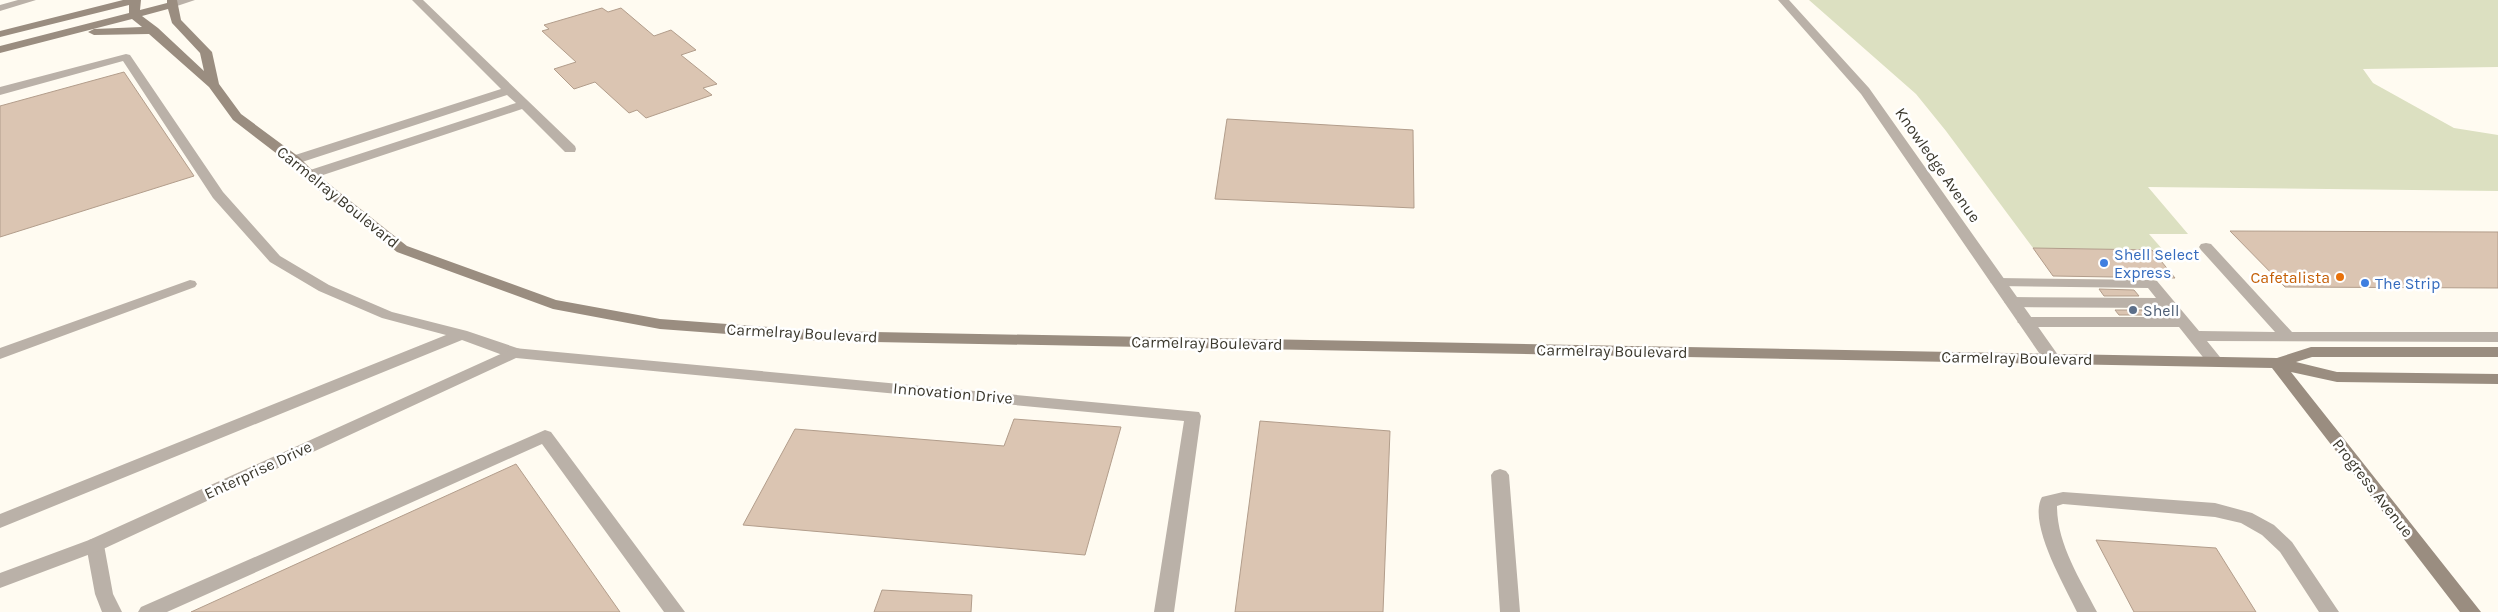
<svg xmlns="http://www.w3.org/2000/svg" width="2498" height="612" font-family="Karla,sans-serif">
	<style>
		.green { fill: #dce0c1 }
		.building { fill: #dbc5b2; stroke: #b29d8b }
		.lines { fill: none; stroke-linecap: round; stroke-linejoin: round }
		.lane { fill: #bab1a8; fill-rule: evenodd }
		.street { fill: #bab1a8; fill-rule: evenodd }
		.secondary { fill: #9a8d80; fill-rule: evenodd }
		.shop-dot { fill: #3f7fe0; stroke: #fff; stroke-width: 2 }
		.food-dot { fill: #e8710a; stroke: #fff; stroke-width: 2 }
		.service-dot { fill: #5c6f8a; stroke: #fff; stroke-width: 2 }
		.labels { text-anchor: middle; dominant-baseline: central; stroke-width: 5; stroke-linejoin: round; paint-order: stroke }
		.street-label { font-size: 16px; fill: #3b382d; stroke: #fff }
		.shop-label { font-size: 16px; fill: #366cbe; stroke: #fff; text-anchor: start }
		.food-label { font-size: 16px; fill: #c56008; stroke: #fff; text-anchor: end }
		.service-label { font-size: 16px; fill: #4e5e75; stroke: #fff; text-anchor: start }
	</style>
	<rect width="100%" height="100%" fill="#fffbf1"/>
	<!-- green -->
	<path class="green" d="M1809 0H2498V67L2363 69 2373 83 2454 128 2498 135V191L2148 187 2188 234H2149L2163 250 2033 248 1946 131 1916 94Z"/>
	<!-- building -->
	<path class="building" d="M602 8 608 12 621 8 654 36 671 30 696 50 681 55 717 84 703 88 712 95 646 118 637 110 629 113 595 82 574 89 554 69 576 62 542 31 549 29 544 25Z
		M124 72 194 176 0 237V106Z
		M1227 119 1413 130 1414 208 1215 199Z
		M2230 231 2498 232V288L2285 287Z
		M2033 248 2152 250 2175 278 2053 276Z
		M2099 289 2134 290 2139 296H2104Z
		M2115 310H2150L2155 315H2119Z
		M1014 419 1121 427 1085 555 743 525 795 429 1004 446Z
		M1260 421 1390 431 1383 612H1235Z
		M516 464 620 612H191Z
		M2096 540 2216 548 2256 612H2134Z
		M882 590 972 595 971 612H874Z"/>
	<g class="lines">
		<!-- lane -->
		<path class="lane" d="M18 0H36L0 11V5Z
			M412 0H423L575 146 576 149 575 152H565L522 109 314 178H304L302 175 304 172 516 103 507 95 299 163H289L288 160 289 157 501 89Z
			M126 54 130 55 223 192 280 256 329 285 392 312 467 331 520 349 522 353 520 357H508L462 340 0 528V514L446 335 382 318 319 291 270 262 213 198 123 61 0 95V87Z
			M2206 243 2211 244 2292 332H2498V342L2207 341 2224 362 2222 366H2210L2179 327H2025L2017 322 2025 317H2171L2163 308 2011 307 2004 302 2011 297 2156 298 2148 288 1997 286 1990 282 1997 278 2152 280 2157 281 2199 331 2275 332 2201 250 2199 247 2201 244Z
			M190 280 195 281 197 284 195 287 0 359V348Z
			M545 430 551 432 685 612H664L542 444 167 612H138L141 607Z
			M1500 469 1506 471 1509 475 1520 612H1500L1491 475 1494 471Z
			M2063 492 2215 503 2252 513 2274 525 2292 542 2339 612H2319L2280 552 2262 535 2241 523 2215 517 2063 504 2057 506C2057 544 2080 579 2097 612H2077C2066 588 2027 523 2042 497Z
			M95 538 101 540 104 545 113 594 122 612H102L95 594 86 545 89 540Z"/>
		<!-- street -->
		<path class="street" d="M177 0H195L174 7 169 4Z
			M1778 0H1789L1869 88 2058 355 2060 359 2058 363H2046L1861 94Z
			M514 348 1199 412 1201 416 1174 612H1154L1184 421 516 358 101 550 0 588V573L89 540Z"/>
		<!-- secondary -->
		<path class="secondary" d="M123 0H141L140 10 167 3V0H177L181 20 212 52 219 84 241 114 299 157 314 172 407 246 556 300 660 319 822 331 2277 358 2311 347H2498V357H2312L2296 362 2337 372 2498 374V384L2337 382 2291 372 2481 612H2460L2272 368 822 341 660 329 553 309 397 252 304 178 289 163 233 120 209 87 149 34 94 35 88 32 94 29 142 27 132 19 0 53V46L129 13V5L0 37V31ZM168 9 172 23 200 53 204 71 158 28 142 16Z"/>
	</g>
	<!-- markers -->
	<g class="shop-dot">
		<circle cx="2104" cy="263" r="5"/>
		<circle cx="2365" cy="283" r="5"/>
	</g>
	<circle class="food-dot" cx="2340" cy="277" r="5"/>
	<circle class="service-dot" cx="2133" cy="310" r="5"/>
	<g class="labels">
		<!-- street labels -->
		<g class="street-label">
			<text transform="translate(1938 165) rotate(55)">Knowledge Avenue</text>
			<text transform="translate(338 197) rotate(39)">Carmelray Boulevard</text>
			<text transform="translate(802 333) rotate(3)">Carmelray Boulevard</text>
			<text transform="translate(1207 343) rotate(1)">Carmelray Boulevard</text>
			<text transform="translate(1612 351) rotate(1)">Carmelray Boulevard</text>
			<text transform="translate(2017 358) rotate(1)">Carmelray Boulevard</text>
			<text transform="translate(953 393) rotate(5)">Innovation Drive</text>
			<text transform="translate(258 470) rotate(-25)">Enterprise Drive</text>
			<text transform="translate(2373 488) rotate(52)">Progress Avenue</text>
		</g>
		<!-- shop labels -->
		<g class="shop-label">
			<text x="2114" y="254">Shell Select<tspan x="2114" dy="18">Express</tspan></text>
			<text x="2375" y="283">The Strip</text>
		</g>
		<!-- food labels -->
		<g class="food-label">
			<text x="2330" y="277">Cafetalista</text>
		</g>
		<!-- service labels -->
		<g class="service-label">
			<text x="2143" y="310">Shell</text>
		</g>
	</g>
</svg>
